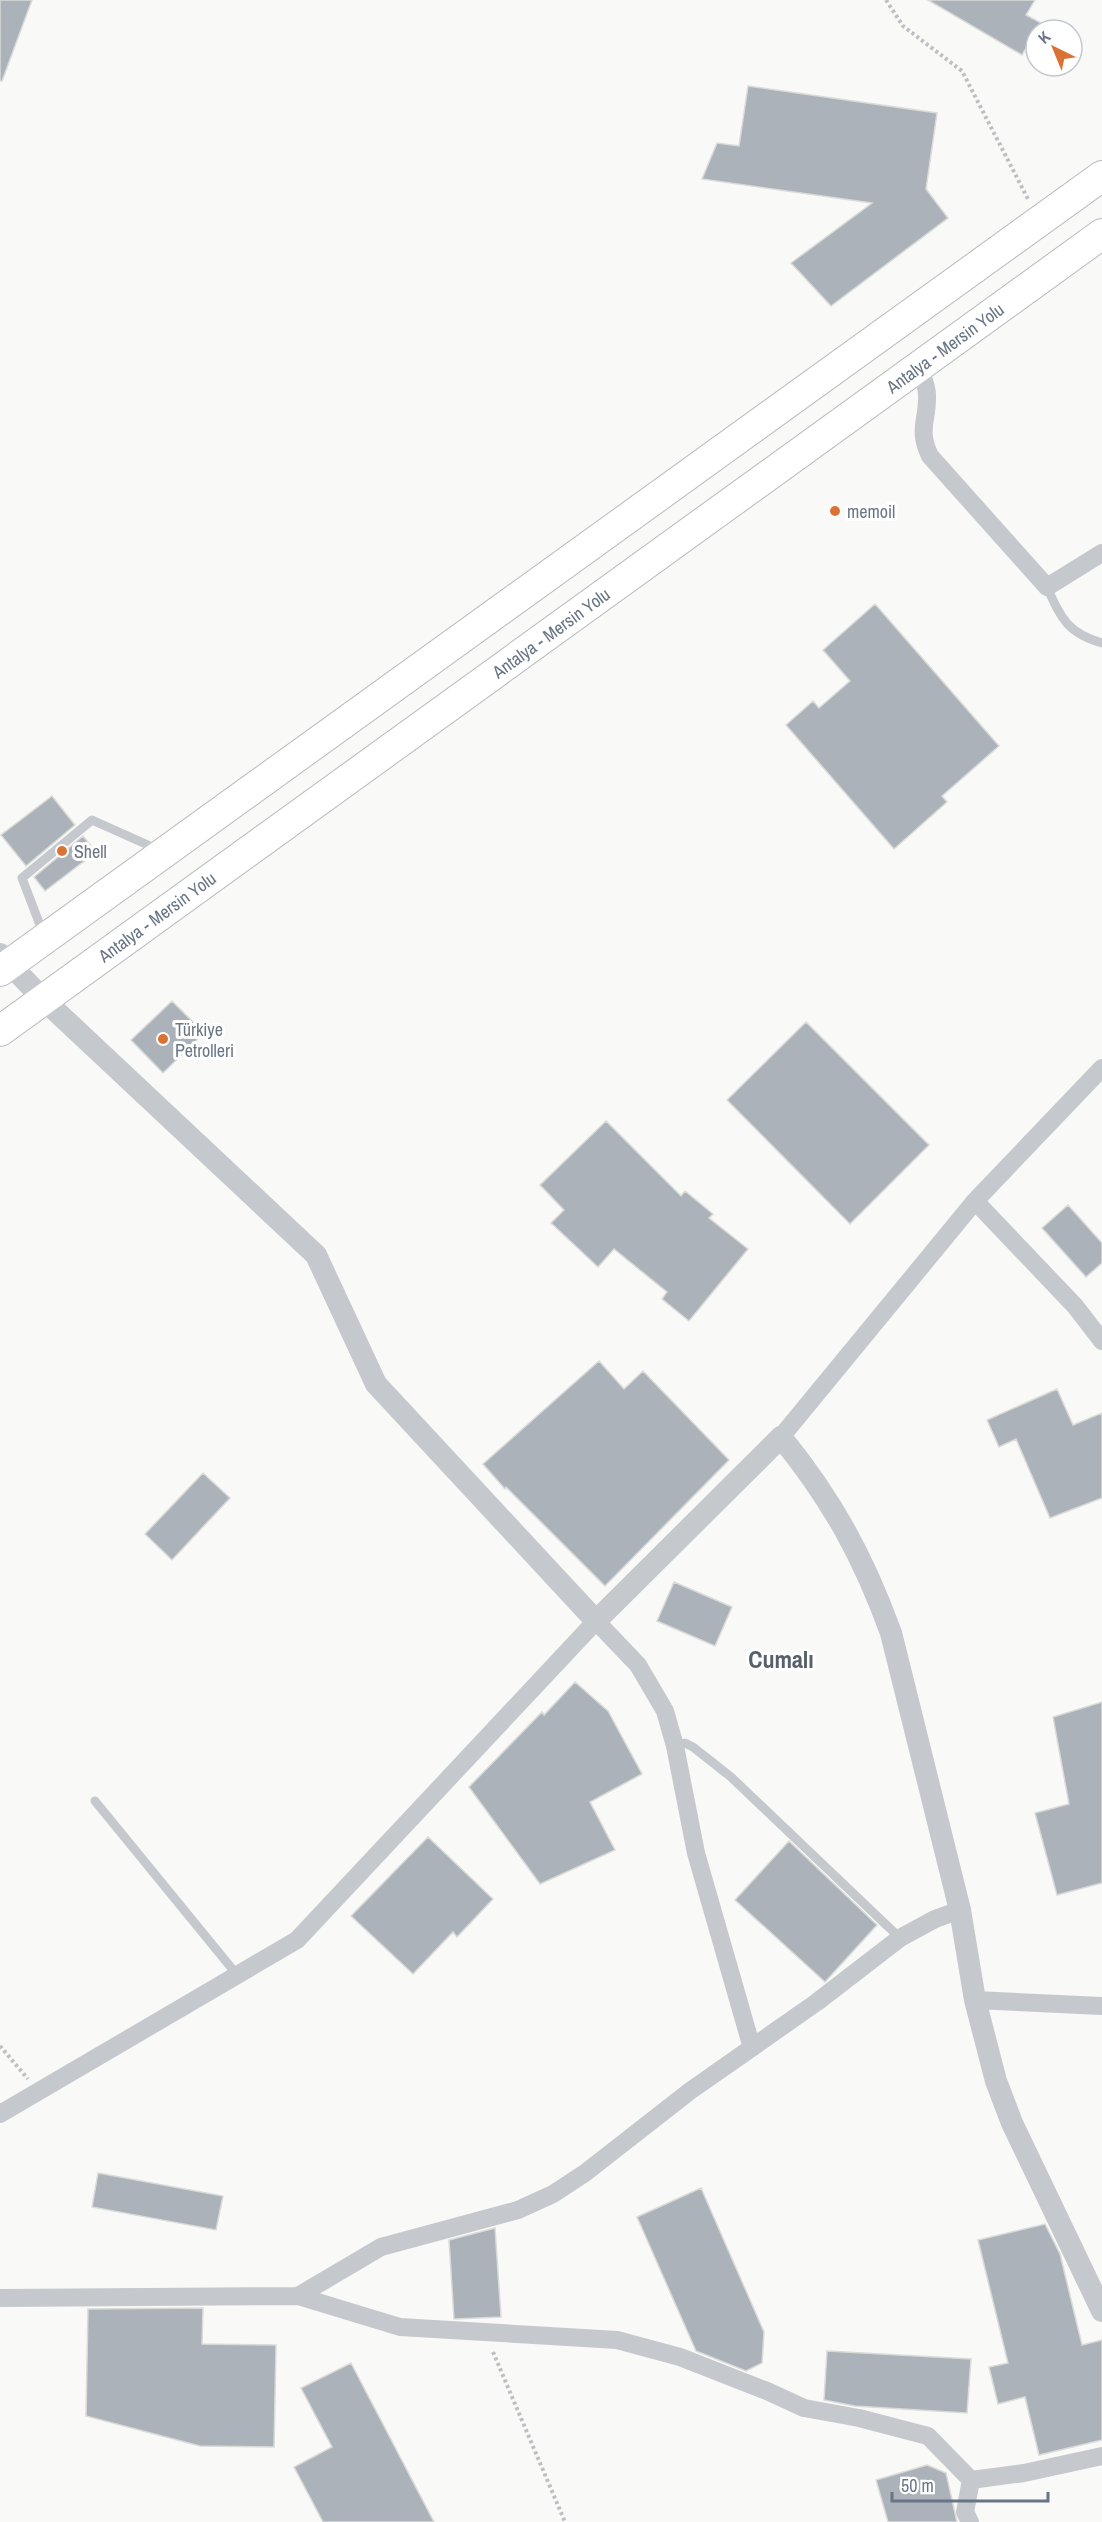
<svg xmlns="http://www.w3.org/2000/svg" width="1102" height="2522" font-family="'Archivo Narrow',sans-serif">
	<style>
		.building { fill: #abb2b9; stroke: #dadbd9; stroke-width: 1.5 }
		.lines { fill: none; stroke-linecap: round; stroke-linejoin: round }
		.trunk-casing { stroke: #b8babe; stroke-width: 32 }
		.path { stroke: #bdbfc2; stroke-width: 4; stroke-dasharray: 3 3; stroke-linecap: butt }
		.service { stroke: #c5c8cc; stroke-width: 9 }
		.minor { stroke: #c5c8cc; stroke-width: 18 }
		.tertiary { stroke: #c5c8cc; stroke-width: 22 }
		.trunk { stroke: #fff; stroke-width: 30 }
		.poi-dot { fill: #db7235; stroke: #fff; stroke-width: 2 }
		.labels { text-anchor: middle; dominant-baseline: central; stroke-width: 6; stroke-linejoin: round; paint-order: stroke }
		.street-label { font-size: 18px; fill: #697586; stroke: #fff }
		.poi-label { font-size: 18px; fill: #697586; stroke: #fff; text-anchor: start }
		.district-label { font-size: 24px; font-weight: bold; fill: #57606b; stroke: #fff }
	</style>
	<rect width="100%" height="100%" fill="#f9f9f7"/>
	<!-- building -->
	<path class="building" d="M0 0H32L2 81H0Z
		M928 0H1035L1026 15 1041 23 1022 55Z
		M748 86 937 113 926 189 948 218 831 306 791 263 872 203 702 179 717 143 739 146Z
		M875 604 999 746 942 796 947 802 894 849 786 725 813 701 819 708 850 681 823 650Z
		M52 796 75 825 26 866 1 835Z
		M83 836 96 852 45 891 34 877Z
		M172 1001 204 1033 163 1073 131 1040Z
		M806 1022 929 1145 850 1224 727 1100Z
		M606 1121 681 1196 685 1191 713 1214 709 1218 748 1249 689 1321 662 1299 667 1292 614 1249 598 1267 551 1223 564 1210 540 1185Z
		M1068 1205 1102 1243V1263L1086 1277 1042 1228Z
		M599 1361 624 1389 643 1371 729 1460 605 1586 506 1487 505 1489 483 1464Z
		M1057 1389 1073 1425 1102 1413V1498L1050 1518 1016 1439 999 1447 987 1420Z
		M203 1473 230 1498 172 1560 145 1534Z
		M674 1582 732 1607 715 1646 657 1621Z
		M575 1682 608 1711 642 1774 590 1802 615 1850 540 1884 469 1787 542 1712 544 1715Z
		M1102 1702V1883L1057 1895 1035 1813 1069 1804 1053 1717Z
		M428 1837 493 1899 457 1937 453 1932 413 1974 351 1916Z
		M789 1841 877 1925 825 1982 735 1900Z
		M98 2173 223 2196 216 2230 92 2207Z
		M701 2188 764 2332 762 2363 746 2371 696 2351 637 2217Z
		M1045 2224 1060 2254 1082 2345 1102 2340V2440L1039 2455 1025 2397 998 2404 989 2367 1008 2363 978 2240Z
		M495 2228 501 2317 454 2319 449 2240Z
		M203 2308 202 2344 276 2345 274 2447 200 2446 86 2416 88 2309Z
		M827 2351 971 2359 967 2413 855 2406 824 2400Z
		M351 2363 434 2522H323L294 2467 332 2447 301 2388Z
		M927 2465 946 2473 957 2522H888L876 2480Z"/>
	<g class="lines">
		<!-- trunk casing -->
		<g class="trunk-casing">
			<path id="trunk" d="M0 971 1102 176
				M0 1031 1102 234"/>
		</g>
		<!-- path -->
		<path class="path" d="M886 0 903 26 962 71 1029 201
			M0 2046 28 2079
			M493 2352 565 2522"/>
		<!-- service -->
		<path class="service" d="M1047 587C1061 618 1067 633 1102 643
			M43 933 22 878 92 820 159 850
			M675 1746 685 1743 693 1747 731 1777 900 1938
			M95 1801 238 1976"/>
		<!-- minor -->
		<path class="minor" d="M919 367C922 376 927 385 927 395 928 421 917 429 930 456L1047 587 1102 553
			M975 1201 1075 1306 1102 1341
			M781 1437 975 1201 1102 1068
			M975 2000 1102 2006
			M0 2114 297 1940 596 1621 638 1665 665 1711 675 1746 696 1853 752 2048
			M298 2296 400 2327 617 2340 680 2357 767 2391 804 2408 859 2418 928 2436 971 2480 1024 2473 1102 2456
			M0 2298 298 2296 381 2247 518 2210 553 2194 585 2173 690 2091 817 2002 900 1938 935 1919 960 1910
			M970 2522 965 2512 971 2480"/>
		<!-- tertiary -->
		<path class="tertiary" d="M0 954 43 999 316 1255 376 1384 596 1621 781 1437C832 1500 863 1556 891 1633L960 1910 975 2000 996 2081 1012 2123 1102 2311"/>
		<!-- trunk -->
		<use href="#trunk" class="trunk"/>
	</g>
	<!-- markers -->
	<g class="poi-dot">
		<circle cx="835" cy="511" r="6"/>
		<circle cx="62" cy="851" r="6"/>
		<circle cx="163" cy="1039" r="6"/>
	</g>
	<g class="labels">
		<!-- street labels -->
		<g class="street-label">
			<text transform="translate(945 348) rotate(-36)">Antalya - Mersin Yolu</text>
			<text transform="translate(551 633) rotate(-36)">Antalya - Mersin Yolu</text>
			<text transform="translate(157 917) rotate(-36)">Antalya - Mersin Yolu</text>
		</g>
		<!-- poi labels -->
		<g class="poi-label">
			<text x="847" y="511">memoil</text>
			<text x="74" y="851">Shell</text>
			<text x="175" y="1029">Türkiye<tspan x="175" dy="21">Petrolleri</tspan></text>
		</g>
		<!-- district labels -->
		<g class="district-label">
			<text x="781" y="1659">Cumalı</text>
		</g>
	</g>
	<!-- north arrow -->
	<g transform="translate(1054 48) rotate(317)"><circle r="28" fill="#ffffff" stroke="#c3c8cf" stroke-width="1.5"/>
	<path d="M0-4.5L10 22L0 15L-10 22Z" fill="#db7235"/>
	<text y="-9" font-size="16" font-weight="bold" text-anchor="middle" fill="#697586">K</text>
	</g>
	<!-- scale -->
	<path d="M892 2492v9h156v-9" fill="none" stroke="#697586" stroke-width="3"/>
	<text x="901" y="2492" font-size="18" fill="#697586" stroke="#ffffff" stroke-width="4.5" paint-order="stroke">50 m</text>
</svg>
